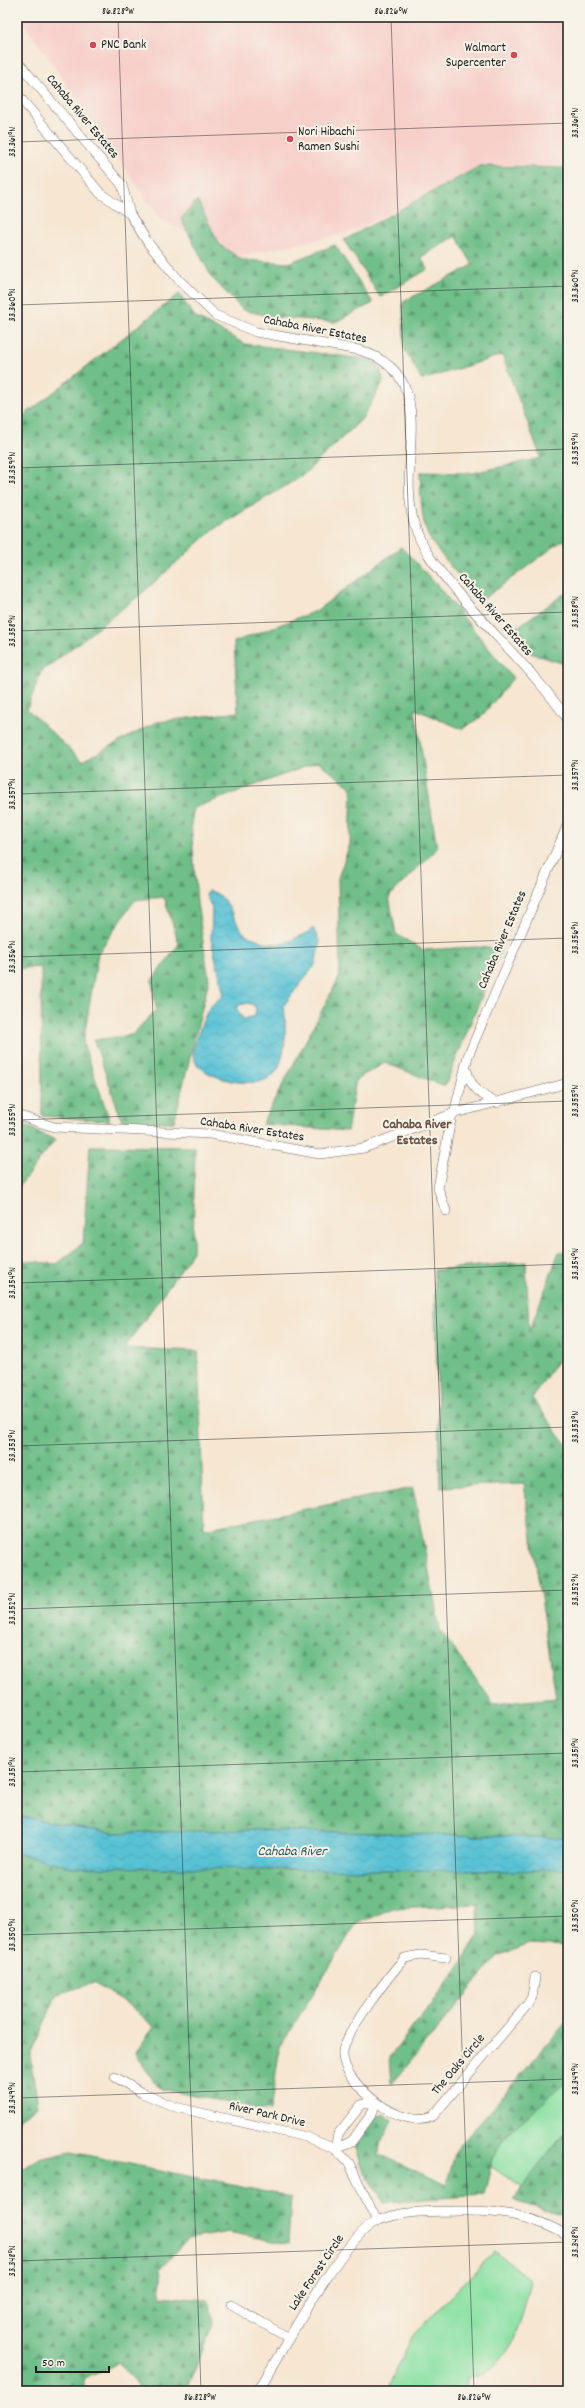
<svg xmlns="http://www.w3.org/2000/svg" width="585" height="2408" font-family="Dekko,sans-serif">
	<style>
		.built { fill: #f7d0ca }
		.green { fill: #8be1a4; stroke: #547e60 }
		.forest { fill: url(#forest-firs); stroke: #466e53 }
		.water { fill: url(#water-waves); stroke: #3a6f78; fill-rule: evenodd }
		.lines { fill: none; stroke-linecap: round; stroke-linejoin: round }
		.minor-casing { stroke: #68635c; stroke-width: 10 }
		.minor { stroke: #fff; stroke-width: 9 }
		.ticks { fill: none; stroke: #1c1c1c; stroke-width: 1; stroke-opacity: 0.45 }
		.poi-dot { fill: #d1495b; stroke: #f7f3e8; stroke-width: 1.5 }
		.labels { text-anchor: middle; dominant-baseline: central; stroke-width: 4; stroke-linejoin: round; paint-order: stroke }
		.poi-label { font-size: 13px; fill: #1c1c1c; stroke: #f7f3e8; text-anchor: start }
		.street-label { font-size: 13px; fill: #1c1c1c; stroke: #f7f3e8 }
		.neighbourhood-label { font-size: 14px; font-weight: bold; fill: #66503f; stroke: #f7f3e8 }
		.water-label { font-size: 14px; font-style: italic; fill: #31565d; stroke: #f7f3e8 }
		.neatline { fill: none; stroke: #1c1c1c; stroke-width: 1.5 }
		.ticks-label { font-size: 10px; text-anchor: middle; fill: #1c1c1c }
	</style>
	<defs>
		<pattern id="forest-firs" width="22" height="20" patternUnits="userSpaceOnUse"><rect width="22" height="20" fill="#70bf8a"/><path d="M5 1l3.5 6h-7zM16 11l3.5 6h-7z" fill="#5b9a70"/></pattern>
		<pattern id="water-waves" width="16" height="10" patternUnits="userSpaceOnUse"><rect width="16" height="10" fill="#59c2d5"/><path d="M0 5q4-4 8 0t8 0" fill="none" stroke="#4da6b6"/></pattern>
	</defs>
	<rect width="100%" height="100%" fill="#f7f3e8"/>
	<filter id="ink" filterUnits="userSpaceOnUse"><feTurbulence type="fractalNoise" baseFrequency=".025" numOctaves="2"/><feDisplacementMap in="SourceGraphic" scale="8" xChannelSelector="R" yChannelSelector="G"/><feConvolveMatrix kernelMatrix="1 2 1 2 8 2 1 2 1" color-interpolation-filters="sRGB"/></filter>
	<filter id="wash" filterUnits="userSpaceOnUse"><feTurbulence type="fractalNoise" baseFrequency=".012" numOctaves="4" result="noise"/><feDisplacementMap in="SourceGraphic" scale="16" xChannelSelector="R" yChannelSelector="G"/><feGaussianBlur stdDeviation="0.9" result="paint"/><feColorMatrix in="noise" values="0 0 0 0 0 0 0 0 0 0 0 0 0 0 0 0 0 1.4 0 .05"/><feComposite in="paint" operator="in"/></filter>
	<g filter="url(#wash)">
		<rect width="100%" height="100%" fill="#f6e6d2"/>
		<!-- built -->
		<path class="built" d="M24 17H568V164L472 173 348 233 235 257 160 219 21 19Z"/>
		<!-- green -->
		<path class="green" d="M568 2066V2160L539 2199 483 2161 563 2075Z
			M495 2251 531 2281C525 2308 514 2351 492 2369 486 2374 475 2376 468 2379L465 2391H386L414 2334Z"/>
		<!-- forest -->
		<path class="forest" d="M480 166 568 168V545L563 540 482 600C471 590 431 546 427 533 420 514 421 492 420 472L473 473 541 458 502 355 422 380 404 348 403 302 473 265 456 236 421 257 428 269 380 297 344 240Z
			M197 200 220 245 242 260 288 263 335 245 373 303 335 322 274 317 243 310 212 278 181 219Z
			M179 294 195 317 245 344 373 360 381 371 383 382 362 419 302 476 214 529 141 594 41 672 27 709 82 761 157 722 238 712 234 642 316 611 401 547 436 584 513 678 481 717 462 729 415 709 437 849 389 897 396 934 423 950 477 947 501 949 445 1086 385 1063 356 1079 347 1131 262 1124 340 976 338 878 350 844 352 788 318 762 194 808 191 823 197 903 209 980 174 1122 122 1121 94 1040 132 1035 156 1010 152 980 179 944 164 897 135 900 98 953 83 1043 110 1121 42 1116 41 967 17 969V421Z
			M568 591V665L527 652 512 631Z
			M17 1122 55 1140 17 1189Z
			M90 1146 195 1147 193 1252 124 1348 198 1351 204 1529 413 1488 440 1630 494 1704 556 1698 524 1484 440 1487 434 1270 526 1262 529 1332 559 1252H568V1345L532 1398 568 1447V1838L256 1830 111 1833 17 1816V1260L57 1264 83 1243Z
			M17 1853 72 1867 505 1871 568 1869V1946L529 1944 498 1956 392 2084 390 2057 457 1970 479 1934 478 1904 393 1908 356 1924 280 2047 270 2111 161 2089 145 2070 136 2052 154 2027 127 2003 94 1983 57 1994 30 2056 38 2105 17 2121Z
			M568 2020V2080L504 2137 493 2158 484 2195 384 2202 363 2169 355 2146 376 2118 385 2115 392 2120 380 2144 379 2154 446 2185 456 2150Z
			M568 2129V2217L514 2201 522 2187Z
			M71 2152 291 2197 288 2244 228 2232 188 2239 160 2269 161 2296 207 2300 214 2320 187 2391H139L140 2388 120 2362 83 2380 85 2391H17V2173L38 2159Z"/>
		<!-- water -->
		<path class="water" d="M208 891C228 892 233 922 245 934 248 937 255 938 259 940 270 945 281 946 292 940 299 936 308 934 313 928L320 942 315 965 284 1005C286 1024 287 1058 275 1073 261 1092 205 1080 195 1061 190 1053 196 1043 198 1035 200 1028 206 1012 210 1007 213 1003 220 999 224 995L211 939 212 908 206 895ZM249 1003 254 1005 256 1010 255 1016 243 1019 237 1009 239 1005Z
			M17 1816 111 1833 256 1830 568 1838V1869L505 1871 72 1867 17 1853Z"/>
	</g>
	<g filter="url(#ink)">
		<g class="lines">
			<!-- minor casing -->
			<g class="minor-casing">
				<path id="minor" d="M17 61 122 185 130 214 100 193 17 94
					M130 214 148 243 179 280 215 315 256 332 359 350C444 376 395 459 414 523 421 550 440 571 457 592 493 635 536 673 568 720
					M467 1071C471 1088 482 1096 497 1103
					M454 1114 468 1056 568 824
					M17 1115 54 1127 210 1134 320 1154 364 1148 452 1114 568 1083
					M446 1211 438 1188 452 1114
					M446 1958 421 1955 405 1958C391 1973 344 2034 343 2052 340 2083 405 2133 433 2116L527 2005 532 1997 535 1977
					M115 2077 142 2093 175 2107 306 2137 335 2149 349 2163 377 2221
					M375 2101 373 2112 352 2141 335 2149 338 2134 361 2105Z
					M231 2305 289 2338
					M258 2391C279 2356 344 2235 377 2221 402 2210 431 2212 458 2211 498 2210 533 2215 568 2236"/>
			</g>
			<!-- minor -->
			<use href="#minor" class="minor"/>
		</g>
	</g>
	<!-- ticks -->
	<path class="ticks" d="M118 17 201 2391M391 17 474 2391M17 142 568 123M17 305 568 286M17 468 568 449M17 631 568 612M17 794 568 775M17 957 568 938M17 1120 568 1101M17 1283 568 1264M17 1446 568 1427M17 1609 568 1590M17 1772 568 1753M17 1935 568 1916M17 2098 568 2079M17 2261 568 2242"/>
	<!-- markers -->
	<g class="poi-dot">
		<circle cx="93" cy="45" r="4"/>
		<circle cx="514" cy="55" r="4"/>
		<circle cx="290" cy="139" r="4"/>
	</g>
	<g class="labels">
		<!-- poi labels -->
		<g class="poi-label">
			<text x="101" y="45">PNC Bank</text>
			<text x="506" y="48" text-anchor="end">Walmart<tspan x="506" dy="15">Supercenter</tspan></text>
			<text x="298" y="132">Nori Hibachi<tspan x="298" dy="15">Ramen Sushi</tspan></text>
		</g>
		<!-- street labels -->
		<g class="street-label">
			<text transform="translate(82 117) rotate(50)">Cahaba River Estates</text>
			<text transform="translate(315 330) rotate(11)">Cahaba River Estates</text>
			<text transform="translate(495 615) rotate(49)">Cahaba River Estates</text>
			<text transform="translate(503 940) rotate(-67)">Cahaba River Estates</text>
			<text transform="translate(252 1130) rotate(9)">Cahaba River Estates</text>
			<text transform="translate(459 2065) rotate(-50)">The Oaks Circle</text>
			<text transform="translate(267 2115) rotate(13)">River Park Drive</text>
			<text transform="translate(317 2273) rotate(-56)">Lake Forest Circle</text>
		</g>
		<!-- neighbourhood labels -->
		<g class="neighbourhood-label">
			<text x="417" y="1125">Cahaba River<tspan x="417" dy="16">Estates</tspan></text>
		</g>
		<!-- water labels -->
		<g class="water-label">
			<text x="292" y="1852">Cahaba River</text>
		</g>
	</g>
	<!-- margin -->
	<rect width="585" height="2408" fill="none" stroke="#f7f3e8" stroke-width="44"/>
	<!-- scale -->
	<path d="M36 2366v6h73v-6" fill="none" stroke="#1c1c1c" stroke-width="2"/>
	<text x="42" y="2366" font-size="12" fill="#1c1c1c" stroke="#f7f3e8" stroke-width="3" paint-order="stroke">50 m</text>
	<rect x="22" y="22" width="541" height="2364" class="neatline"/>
	<g class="ticks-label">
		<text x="118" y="14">86.828°W</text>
		<text x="391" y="14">86.826°W</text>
		<text transform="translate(574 123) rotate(-90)" y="4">33.361°N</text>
		<text transform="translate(11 142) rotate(-90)" y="4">33.361°N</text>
		<text transform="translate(574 286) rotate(-90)" y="4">33.360°N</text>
		<text transform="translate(11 305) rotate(-90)" y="4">33.360°N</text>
		<text transform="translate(574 449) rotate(-90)" y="4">33.359°N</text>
		<text transform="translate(11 468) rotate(-90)" y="4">33.359°N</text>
		<text transform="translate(574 612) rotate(-90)" y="4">33.358°N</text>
		<text transform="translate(11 631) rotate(-90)" y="4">33.358°N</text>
		<text transform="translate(574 775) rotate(-90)" y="4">33.357°N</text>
		<text transform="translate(11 794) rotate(-90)" y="4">33.357°N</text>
		<text transform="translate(574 938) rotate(-90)" y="4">33.356°N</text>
		<text transform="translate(11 957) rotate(-90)" y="4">33.356°N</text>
		<text transform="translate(574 1101) rotate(-90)" y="4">33.355°N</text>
		<text transform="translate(11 1120) rotate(-90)" y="4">33.355°N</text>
		<text transform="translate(574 1264) rotate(-90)" y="4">33.354°N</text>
		<text transform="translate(11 1283) rotate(-90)" y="4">33.354°N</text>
		<text transform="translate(574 1427) rotate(-90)" y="4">33.353°N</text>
		<text transform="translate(11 1446) rotate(-90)" y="4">33.353°N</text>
		<text transform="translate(574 1590) rotate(-90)" y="4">33.352°N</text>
		<text transform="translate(11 1609) rotate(-90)" y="4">33.352°N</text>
		<text transform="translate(574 1753) rotate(-90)" y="4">33.351°N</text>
		<text transform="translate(11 1772) rotate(-90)" y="4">33.351°N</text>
		<text transform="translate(574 1916) rotate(-90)" y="4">33.350°N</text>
		<text transform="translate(11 1935) rotate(-90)" y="4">33.350°N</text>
		<text transform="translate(574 2079) rotate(-90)" y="4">33.349°N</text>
		<text transform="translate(11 2098) rotate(-90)" y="4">33.349°N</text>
		<text transform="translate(574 2242) rotate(-90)" y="4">33.348°N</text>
		<text transform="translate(11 2261) rotate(-90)" y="4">33.348°N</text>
		<text x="200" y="2400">86.828°W</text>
		<text x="474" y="2400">86.826°W</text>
	</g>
</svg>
